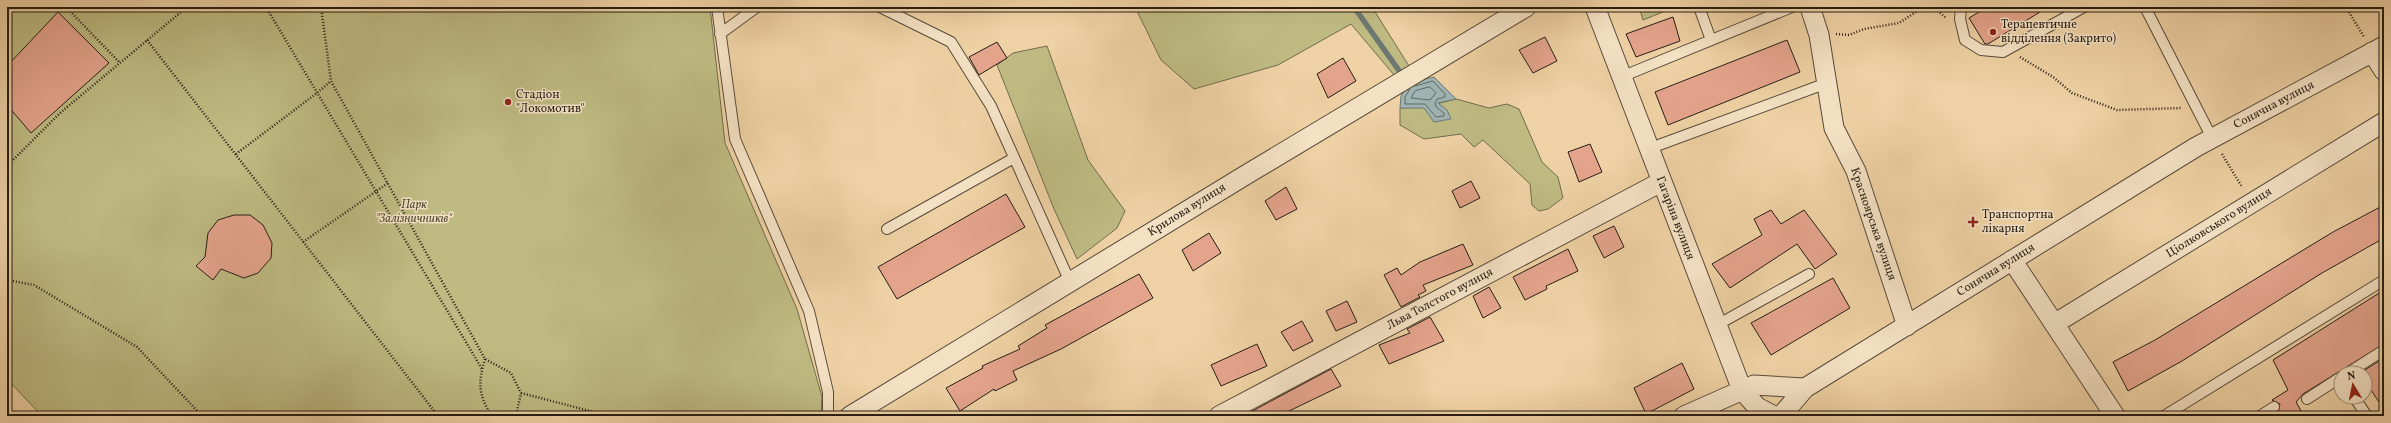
<svg xmlns="http://www.w3.org/2000/svg" width="2391" height="423" font-family="Vollkorn,serif">
	<style>
		.green { fill: #beba82; stroke: #726c4c }
		.water { fill: #9eb4b2; stroke: #6e7873 }
		.lines { fill: none; stroke-linecap: round; stroke-linejoin: round }
		.shore { stroke: #626964; stroke-width: 1 }
		.stream { stroke: #6e7873; stroke-width: 5.5 }
		.building { fill: #e4a48c; stroke: #261e15 }
		.lane-casing { stroke: #584b39; stroke-width: 12 }
		.street-casing { stroke: #584b39; stroke-width: 21 }
		.path { stroke: #261e15; stroke-width: 2.5; stroke-dasharray: 1 2; stroke-linecap: butt }
		.lane { stroke: #f4e1c4; stroke-width: 10 }
		.street { stroke: #f4e1c4; stroke-width: 19 }
		.poi-dot { fill: #8f2418; stroke: #f4e1c4; stroke-width: 1.5 }
		.labels { text-anchor: middle; dominant-baseline: central; stroke-width: 3; stroke-linejoin: round; paint-order: stroke }
		.poi-label { font-size: 12px; fill: #261e15; stroke: #f4e1c4; text-anchor: start }
		.street-label { font-size: 12px; fill: #261e15; stroke: #f4e1c4 }
		.park-label { font-size: 12px; font-style: italic; fill: #544d36; stroke: #f4e1c4 }
	</style>
	<rect width="100%" height="100%" fill="#eed1a4"/>
	<filter id="stains"><feTurbulence type="fractalNoise" baseFrequency=".005" numOctaves="4"/><feColorMatrix values="0 0 0 0 .2 0 0 0 0 .09 0 0 0 0 .02 0 0 0 .5 -.17"/></filter>
	<radialGradient id="worn" r=".72"><stop offset=".6" stop-color="#630" stop-opacity="0"/><stop offset="1" stop-color="#630" stop-opacity=".3"/></radialGradient>
	<!-- green -->
	<path class="green" d="M7 7H710L725 143 797 309 822 397 821 416H42L7 379Z
		M1135 7H1372L1409 66 1394 75 1351 24 1278 65 1194 89 1161 60Z
		M1639 7H1675L1643 20Z
		M1047 46 1088 160 1125 211 1117 228 1077 259 1054 209 997 65 1013 53Z
		M1456 99 1489 108 1507 104 1519 109 1542 162 1558 177 1563 198 1548 209 1539 211 1532 205 1530 184 1483 140 1474 147 1461 134 1424 139 1400 125V108L1424 107Z"/>
	<!-- water -->
	<path class="water" d="M1434 77 1456 99 1438 103 1447 110 1451 119 1434 122 1424 108H1400L1401 96 1409 83Z"/>
	<g class="lines">
		<!-- shore -->
		<path class="shore" d="M1430 87 1436 93 1430 100 1411 98 1415 91Z
			M1410 89 1405 97V104H1425L1436 117 1444 116V113L1436 107 1435 103 1437 99 1445 97V94L1433 81 1415 86"/>
		<!-- stream -->
		<path class="stream" d="M1354 7 1400 72"/>
	</g>
	<!-- building -->
	<path class="building" d="M1987 7H2048L1988 44H1985L1969 18Z
		M58 12 109 63 31 133 7 105V66Z
		M1673 17 1680 41 1636 57 1626 34Z
		M1545 37 1557 61 1533 73 1519 50Z
		M1787 40 1800 72 1668 125 1655 92Z
		M997 42 1007 58 979 75 969 57Z
		M1343 58 1356 81 1328 98 1317 74Z
		M1590 144 1602 172 1579 182 1568 152Z
		M1471 181 1480 198 1460 208 1452 191Z
		M1286 187 1297 209 1276 220 1265 201Z
		M1006 194 1025 227 897 299 878 267Z
		M2384 205V238L2322 273 2182 361 2128 391 2113 362 2155 340 2333 232Z
		M1771 210 1781 224 1804 210 1837 254 1815 269 1797 244 1730 288 1712 264 1762 235 1754 219Z
		M234 215H250L263 225 272 243 271 258 258 273 244 278 221 269 213 280 196 266 205 257 208 233 218 220Z
		M1614 226 1624 247 1604 258 1593 236Z
		M1209 233 1221 253 1193 271 1182 250Z
		M1463 244 1473 265 1423 285 1426 291 1418 295 1420 297 1401 307 1384 275 1397 268 1401 275 1420 262Z
		M1568 249 1578 271 1546 286 1547 289 1525 300 1513 277Z
		M1139 274 1153 298 1061 349 1013 371 1017 380 995 391 994 389 960 411 946 388 983 368 982 366 1020 349 1018 346 1047 328 1045 325Z
		M1833 278 1850 308 1771 355 1751 323Z
		M1489 287 1501 308 1483 318 1473 296Z
		M2384 290V344L2303 394 2296 402 2304 416H2281L2278 412 2280 404 2272 400 2288 390 2273 360Z
		M1347 301 1357 322 1336 331 1326 311Z
		M1430 317 1444 341 1389 364 1379 345 1410 333 1407 329Z
		M1302 321 1313 341 1293 351 1281 332Z
		M1257 344 1267 366 1221 386 1211 365Z
		M2384 358V408H2383L2365 381V373H2360Z
		M1682 363 1694 389 1646 414 1634 388Z
		M1331 369 1341 386 1289 411 1292 416H1243Z"/>
	<g class="lines">
		<!-- lane casing -->
		<g class="lane-casing">
			<path id="lane" d="M717 7 735 139 809 311 828 392V416
				M880 7 951 42 991 106 1070 282
				M1699 7 1711 40
				M1961 7 1960 19 1965 40 1981 50 2003 52 2084 7
				M2145 7 2212 138
				M720 34 757 7
				M1621 77 1792 7
				M1648 149 1827 83
				M887 229 1014 158
				M1717 325 1809 274
				M2348 373 2384 350
				M2354 397 2367 416
				M2307 399 2341 377
				M2164 416 2384 280
				M2260 416 2274 407
				M2380 416 2384 414"/>
		</g>
		<!-- street casing -->
		<g class="street-casing">
			<path id="street" d="M1595 7 1742 390 1757 407 1774 416
				M1810 7 1819 35 1834 128 1856 171 1907 326
				M2372 52 2384 71
				M2012 260 2115 416
				M2054 324 2384 122
				M850 416 1249 173 1526 7
				M1219 416 1661 182
				M1684 416 1754 385 1805 388 2196 147 2384 46
				M1781 416 1805 388"/>
		</g>
		<!-- path -->
		<path class="path" d="M66 7 120 63
			M266 7 482 369
			M321 7 331 81 485 359 511 373 521 393 516 416
			M2346 7 2364 37
			M1836 34 1849 35 1864 29 1899 23 1919 10 1936 9 1946 18
			M147 40 438 416
			M2020 57 2053 77 2072 93 2117 110 2182 108
			M236 154 317 93 331 81
			M2222 154 2242 187
			M7 166 60 113 187 7
			M303 242 388 183
			M7 280 34 285 137 347 202 416
			M485 359C478 382 478 395 492 416
			M521 393 609 416"/>
		<!-- lane -->
		<use href="#lane" class="lane"/>
		<!-- street -->
		<use href="#street" class="street"/>
	</g>
	<!-- markers -->
	<g class="poi-dot">
		<circle cx="1993" cy="32" r="4"/>
		<circle cx="508" cy="102" r="4"/>
		<path d="M1971 216h4v4h4v4h-4v4h-4v-4h-4v-4h4z"/>
	</g>
	<g class="labels">
		<!-- poi labels -->
		<g class="poi-label">
			<text x="2001" y="25">Терапевтичне<tspan x="2001" dy="14">відділення (Закрито)</tspan></text>
			<text x="516" y="95">Стадіон<tspan x="516" dy="14">"Локомотив"</tspan></text>
			<text x="1982" y="215">Транспортна<tspan x="1982" dy="14">лікарня</tspan></text>
		</g>
		<!-- street labels -->
		<g class="street-label">
			<text transform="translate(2274 105) rotate(-28)">Сонячна вулиця</text>
			<text transform="translate(1187 210) rotate(-32)">Крилова вулиця</text>
			<text transform="translate(1675 218) rotate(69)">Гагаріна вулиця</text>
			<text transform="translate(2219 223) rotate(-32)">Ціолковського вулиця</text>
			<text transform="translate(1873 224) rotate(71)">Красноярська вулиця</text>
			<text transform="translate(1996 270) rotate(-32)">Сонячна вулиця</text>
			<text transform="translate(1440 299) rotate(-28)">Льва Толстого вулиця</text>
		</g>
		<!-- park labels -->
		<g class="park-label">
			<text x="414" y="205">Парк<tspan x="414" dy="14">"Залізничників"</tspan></text>
		</g>
	</g>
	<!-- margin -->
	<rect width="2391" height="423" fill="none" stroke="#eed1a4" stroke-width="24"/>
	<rect x="8" y="8" width="2375" height="407" fill="none" stroke="#261e15" stroke-width="2"/>
	<rect x="12" y="12" width="2367" height="399" fill="none" stroke="#261e15"/>
	<!-- north arrow -->
	<g transform="translate(2353 385) rotate(350)"><circle r="19" fill="#f4e1c4" stroke="#a2937e"/>
	<path d="M0-3L7 15L0 10L-7 15Z" fill="#8f2418"/>
	<text y="-6" font-size="11" font-weight="bold" text-anchor="middle" fill="#261e15">N</text>
	</g>
	<rect width="100%" height="100%" filter="url(#stains)"/>
	<rect width="100%" height="100%" fill="url(#worn)"/>
</svg>
